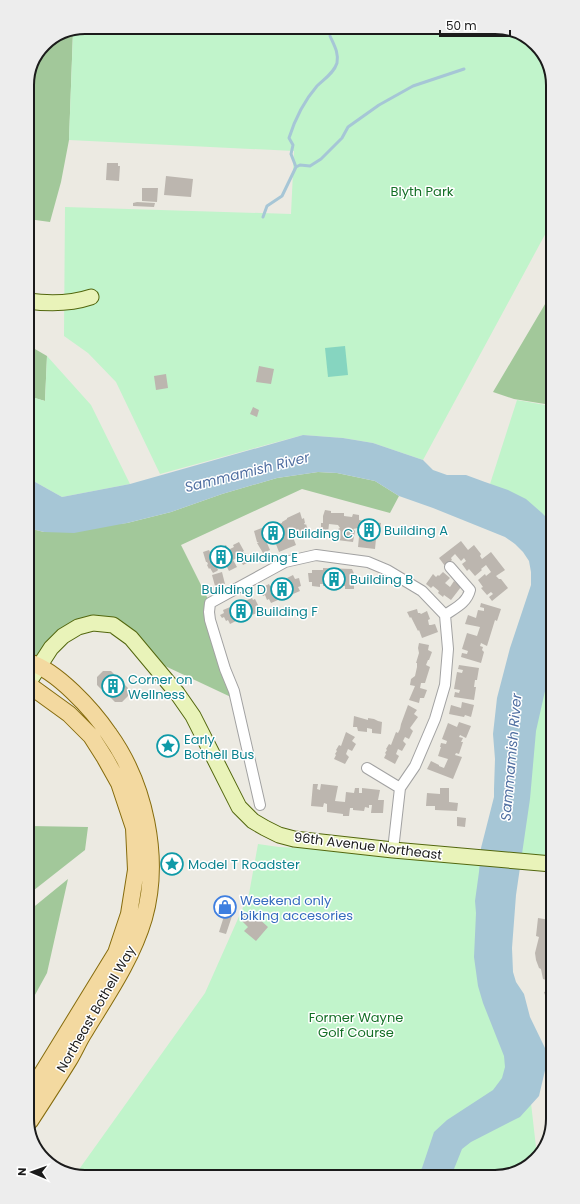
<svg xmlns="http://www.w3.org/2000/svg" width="580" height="1204" font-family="Poppins,sans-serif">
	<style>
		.forest { fill: #a2c89a }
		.park { fill: #c1f4cb }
		.pitch { fill: #86d5c0 }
		.water { fill: #a6c6d6 }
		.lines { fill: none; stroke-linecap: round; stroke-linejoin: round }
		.stream { stroke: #a6c6d6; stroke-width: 3 }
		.building { fill: #bcb6af }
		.street-casing { stroke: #a2a2a2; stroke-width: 12 }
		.secondary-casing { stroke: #53670e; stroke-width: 17 }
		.primary-casing { stroke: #866c0d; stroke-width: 18 }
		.street { stroke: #fff; stroke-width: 10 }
		.secondary { stroke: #e9f3b9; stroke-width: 15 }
		.primary { stroke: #f3d9a0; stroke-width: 16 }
		.labels { text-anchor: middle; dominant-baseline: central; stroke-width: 3; stroke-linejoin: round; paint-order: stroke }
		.park-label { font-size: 13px; fill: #146f26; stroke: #fff }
		.culture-label { font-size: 13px; fill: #0d838f; stroke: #fff; text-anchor: start }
		.street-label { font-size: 13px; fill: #1b1b1b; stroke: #fff }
		.shop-label { font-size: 13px; fill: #366cbe; stroke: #fff; text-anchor: start }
		.water-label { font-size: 14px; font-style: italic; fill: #5170a2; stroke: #fff }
		.rim { fill: none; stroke: #1b1b1b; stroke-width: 2 }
	</style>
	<rect width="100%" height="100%" fill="#eceae2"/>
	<!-- forest -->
	<path class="forest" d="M73 32 69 140 61 182 50 222 28 219 27 82 44 44Z
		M551 294V405L514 399 493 392Z
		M28 345 47 356 45 401 28 396Z
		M318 472 337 473 375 481 399 496 390 513 302 489 181 545 210 603 233 698 148 658 131 638 93 623 29 662 28 528 44 532 127 523 171 512 222 494 277 478Z
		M29 826 88 827 85 850 29 894Z
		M68 879 47 973 30 1004V910Z"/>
	<!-- park -->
	<path class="park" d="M85 27H499L530 39 550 66V229H548L423 460 373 443 343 438 303 435 160 474 116 382 88 353 64 336 65 207 291 214 294 151 69 140 73 32Z
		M47 356 91 405 130 484 62 497 28 478V396L45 401Z
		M517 400 551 406 552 863 502 857 539 602 536 537 490 484Z
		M258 844 279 847 500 857 499 911 527 1068 537 1156 514 1174 81 1177 75 1175 205 993 249 894Z"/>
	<!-- pitch -->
	<path class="pitch" d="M345 346 348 375 328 377 325 348Z"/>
	<!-- water -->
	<path class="water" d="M303 435 343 438 373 443 423 460 433 470 447 475H466L485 482 508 490 526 499 542 513 551 522 552 660 536 731 530 799 516 895 512 948 513 972 516 982 524 994 530 1017 545 1048 547 1062 539 1096 520 1117 471 1142 462 1149 452 1174 417 1175 422 1168 434 1132 447 1120 493 1090 502 1078 505 1067 504 1056 483 1003 478 986 474 957 476 913 475 901 479 872 481 848 494 797V789L495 759 493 734 497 698 510 648 531 585V572L529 561 523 552 515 544 505 537 433 508 399 496 375 481 337 473 318 472 277 478 222 494 171 512 127 523 74 533 44 532 28 528V478L62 497 130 484Z"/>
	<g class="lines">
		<!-- stream -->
		<path class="stream" d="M296 167 291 154 293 145 289 138C295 119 304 101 317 86 324 79 334 73 337 63 339 53 334 45 330 36
			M263 217 267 206 282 196 296 167 300 165 310 166 321 159 342 138 348 127 379 105 413 86 464 69"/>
	</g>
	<!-- building -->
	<path class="building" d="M107 163H118V166H120L119 181 106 180Z
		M166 176 193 179 191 197 164 195Z
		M142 188H158L157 202 142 201Z
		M137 202 155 203 154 207 133 206V203Z
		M259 366 274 369 271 384 256 382Z
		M166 374 168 388 156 390 154 376Z
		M253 407 259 410 257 417 250 414Z
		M325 510 331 511V513H344V516L352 517 353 514 359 515V520L365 521V523L374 524V522L381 523 379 536 375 537 376 539 375 549 358 547 359 537 361 535 357 533 358 528 353 529 355 531 353 542 337 540 338 529 340 528 338 525 329 524 328 533 322 532 323 527H321V523H323V516Z
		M300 512 302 519 304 518 305 523H304L305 525 306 524 309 534 302 537 299 531 291 532 296 545 279 552 274 539H273V540L267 543 270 550 263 553 257 543H259L257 542 254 531 267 526 268 527 282 523V522L287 519V518Z
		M461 541 468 550 474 545 481 554 480 556 482 559 491 552 505 570 496 576 499 579H501L508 588 492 601 489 597 493 594 491 592 487 595 481 588 483 587 478 580 485 574 486 576 491 572 486 565 481 569 482 570 475 576 469 569 467 571 462 564 466 561 464 558 461 561 455 554 451 558 452 560 445 566 439 558Z
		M239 542 244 551H243L244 553H246L248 557 246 558 248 562 247 563 243 565 239 557 233 560 237 567 229 571 224 561 225 559 223 558 220 560 215 562 218 570 217 571 213 573 210 568 209 569 207 565 208 564 207 562H206L203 552 209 550 210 552 221 545 222 547 226 545 228 550 234 547 233 545Z
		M323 568 352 569 355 576H358L357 585H354V589H345V586H323V584H320V587L312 586V582H309L308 573H312V570H323Z
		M222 572 225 584 215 586 212 575Z
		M443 572 450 578 445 583 450 587 454 581 461 587 451 600 444 595 443 597 438 593 439 591 433 586 431 588 426 584 433 574 436 577 438 575 439 576Z
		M293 575 295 579 299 578 301 586 298 587 300 591 293 594 292 592 289 593 290 595 281 600 279 596 277 597 278 600 271 603 269 599 267 600 265 595 263 596 261 593 265 591 263 587 269 584 270 586 273 584 274 587 277 585 276 583 284 580V581L288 580 287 578Z
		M252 598 253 600 255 599 259 607 257 608 259 612 252 615 251 613 248 614 249 616 240 622 238 617 235 618 236 621 230 624 228 620 226 621 224 617 222 618 220 615 224 613 223 610Z
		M481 603 501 609 497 621 495 620 487 646 481 643 480 646 483 647 482 650 484 652 481 663 461 657 462 653 467 654 468 651 462 649 467 633 477 636 480 627 465 624 468 615 476 618 478 610 484 611V608L480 607Z
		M417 609 418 613H420L421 614 427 611 430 619 428 620 429 625H431L435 624 438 632 422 638 419 630 418 631 411 617 410 618 407 612Z
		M419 643 429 645 428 650 432 652 429 660H428L426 665 430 667 425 683H421L420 688 427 690 424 698H420L419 703 409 700 415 686 410 685 411 679 415 676 417 667V663H416L419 653 418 648Z
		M459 665 479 668 477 680H475L474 687H476L474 700 454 697 455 692 459 693 460 690 454 689 457 672 462 673 463 670 458 669Z
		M103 671H111L128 688V696L122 702H115L109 696V693L106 691H103L97 685V677Z
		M462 702 474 705 471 717 465 715 464 717 449 714 451 705 461 708Z
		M408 705 417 710 414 714 418 717 410 728 413 731 409 739 405 737 403 741 406 744 402 751 398 749 396 754 399 756 395 764 384 758 386 754 385 753 387 750 386 749 389 744 391 745 396 732 398 733 400 729 401 724Z
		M354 716 368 720V718L374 719 378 721 382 722 381 734 372 733V729L367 728V732L358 731 357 727H353Z
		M459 722 471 726 466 738 460 735 459 737 463 738 461 742H463L459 754 456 753 455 755 462 757 453 779 427 769 431 761 439 765V766L444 768 448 759 438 756 441 747H440L441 743 446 744 447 741 442 739 448 723 457 727Z
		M346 732 355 737 352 741 356 744 352 751 348 749 346 754 349 757 345 764 334 759 336 755 335 754 337 751 336 750 339 745 341 746Z
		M313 784H318L317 789 320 790 321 784 338 786 335 801 345 802 346 792 354 793 355 788H359V793H362V788L380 790 378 800H384L383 813H371L372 805H369V808L365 807 364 811 353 810V808H350L349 816H343V814L327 812V804L324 803 323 807 311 806Z
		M440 788H449V802L458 803 457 811 435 810V806H426L427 793 440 794Z
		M457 817 466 818 465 827 457 826Z
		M548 902H552V914L547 913Z
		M225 913 232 916 226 934 219 932Z
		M246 914 254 920 257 917 268 927 256 941 244 931 248 927 241 920Z
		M538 918 550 920 549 937H552L553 982 547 984 546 980 543 979 541 969 539 968 536 960 535 953 539 937 536 936Z
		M553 989V1007H552L551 1003 548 1004 544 992Z"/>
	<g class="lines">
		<!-- street casing -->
		<g class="street-casing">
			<path id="street" d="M445 615C455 608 467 603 470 590L450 567
				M367 768 400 788
				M260 805 234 691 225 669 210 620 209 612 210 603 285 562 316 555 368 562 387 570 422 591 445 615 448 649 445 685 435 719 415 766 400 788 393 850"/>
		</g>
		<!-- secondary casing -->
		<g class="secondary-casing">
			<path id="secondary" d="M28 301C49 304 70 304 91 297
				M29 682 51 648 63 636 78 627 93 623 113 625 131 638 177 693 193 716 239 807 253 821 265 828 279 835 294 839 393 850 552 864"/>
		</g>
		<!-- primary casing -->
		<g class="primary-casing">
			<path id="primary" d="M29 662C57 671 92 709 109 734 145 784 161 858 144 918 132 959 107 995 85 1031 79 1040 75 1050 69 1060 56 1081 43 1101 30 1121
				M29 685 69 714 91 736 105 758 119 783 134 828 136 870 129 914 116 953 30 1093"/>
		</g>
		<!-- street -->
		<use href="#street" class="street"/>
		<!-- secondary -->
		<use href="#secondary" class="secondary"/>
		<!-- primary -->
		<use href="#primary" class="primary"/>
	</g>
	<!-- icons -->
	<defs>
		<g id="building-ring" transform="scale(1.15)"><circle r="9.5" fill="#fff" stroke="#0f9aa8" stroke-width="1.5"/><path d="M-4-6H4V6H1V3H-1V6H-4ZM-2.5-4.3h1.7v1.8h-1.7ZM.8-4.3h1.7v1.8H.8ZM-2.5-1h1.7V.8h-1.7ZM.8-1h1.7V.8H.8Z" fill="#0f9aa8"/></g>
		<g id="sight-ring" transform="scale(1.15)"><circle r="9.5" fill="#fff" stroke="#0f9aa8" stroke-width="1.5"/><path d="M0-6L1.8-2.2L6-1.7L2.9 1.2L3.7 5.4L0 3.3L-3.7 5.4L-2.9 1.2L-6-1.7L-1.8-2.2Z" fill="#0f9aa8"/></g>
		<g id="shop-ring" transform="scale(1.15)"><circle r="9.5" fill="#fff" stroke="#3f7fe0" stroke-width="1.5"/><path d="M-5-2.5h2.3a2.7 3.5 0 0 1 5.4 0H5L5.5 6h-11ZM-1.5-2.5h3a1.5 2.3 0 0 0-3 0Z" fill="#3f7fe0"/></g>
	</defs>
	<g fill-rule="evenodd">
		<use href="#building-ring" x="369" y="530"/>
		<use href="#building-ring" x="273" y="533"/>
		<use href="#building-ring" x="221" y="557"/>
		<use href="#building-ring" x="334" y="579"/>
		<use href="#building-ring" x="282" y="589"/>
		<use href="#building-ring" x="241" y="611"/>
		<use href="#building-ring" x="113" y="686"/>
		<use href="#sight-ring" x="168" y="746"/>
		<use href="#sight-ring" x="172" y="864"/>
		<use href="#shop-ring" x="225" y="907"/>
	</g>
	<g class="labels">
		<!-- park labels -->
		<g class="park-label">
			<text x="422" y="191">Blyth Park</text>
			<text x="356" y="1017">Former Wayne<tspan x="356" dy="15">Golf Course</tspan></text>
		</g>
		<!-- culture labels -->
		<g class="culture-label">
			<text x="384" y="530">Building A</text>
			<text x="288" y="533">Building C</text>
			<text x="236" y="557">Building E</text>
			<text x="350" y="579">Building B</text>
			<text x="266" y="589" text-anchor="end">Building D</text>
			<text x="256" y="611">Building F</text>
			<text x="128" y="679">Corner on<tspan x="128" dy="15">Wellness</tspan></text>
			<text x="184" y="739">Early<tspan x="184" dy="15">Bothell Bus</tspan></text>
			<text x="188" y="864">Model T Roadster</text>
		</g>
		<!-- street labels -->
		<g class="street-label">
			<text transform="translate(368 846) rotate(7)">96th Avenue Northeast</text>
			<text transform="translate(96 1009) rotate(-60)">Northeast Bothell Way</text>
		</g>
		<!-- shop labels -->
		<g class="shop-label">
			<text x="240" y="900">Weekend only<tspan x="240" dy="15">biking accesories</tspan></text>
		</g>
		<!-- water labels -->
		<g class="water-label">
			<text transform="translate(247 472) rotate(-14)">Sammamish River</text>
			<text transform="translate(511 757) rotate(-85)">Sammamish River</text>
		</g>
	</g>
	<!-- crop -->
	<path d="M0 0H580V1204H0ZM85 34H495A51 51 0 0 1 546 85V1119A51 51 0 0 1 495 1170H85A51 51 0 0 1 34 1119V85A51 51 0 0 1 85 34Z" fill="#ededed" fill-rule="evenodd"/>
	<path class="rim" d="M85 34H495A51 51 0 0 1 546 85V1119A51 51 0 0 1 495 1170H85A51 51 0 0 1 34 1119V85A51 51 0 0 1 85 34Z"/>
	<!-- north arrow -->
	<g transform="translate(32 1172) rotate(272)" stroke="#ffffff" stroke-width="3" paint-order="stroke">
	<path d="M0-3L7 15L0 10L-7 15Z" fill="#1b1b1b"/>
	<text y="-6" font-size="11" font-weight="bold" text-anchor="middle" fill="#1b1b1b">N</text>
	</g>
	<!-- scale -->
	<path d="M440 30v6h70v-6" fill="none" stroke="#1b1b1b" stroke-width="2"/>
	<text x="446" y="30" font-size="12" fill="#1b1b1b" stroke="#ffffff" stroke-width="3" paint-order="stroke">50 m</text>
</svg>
